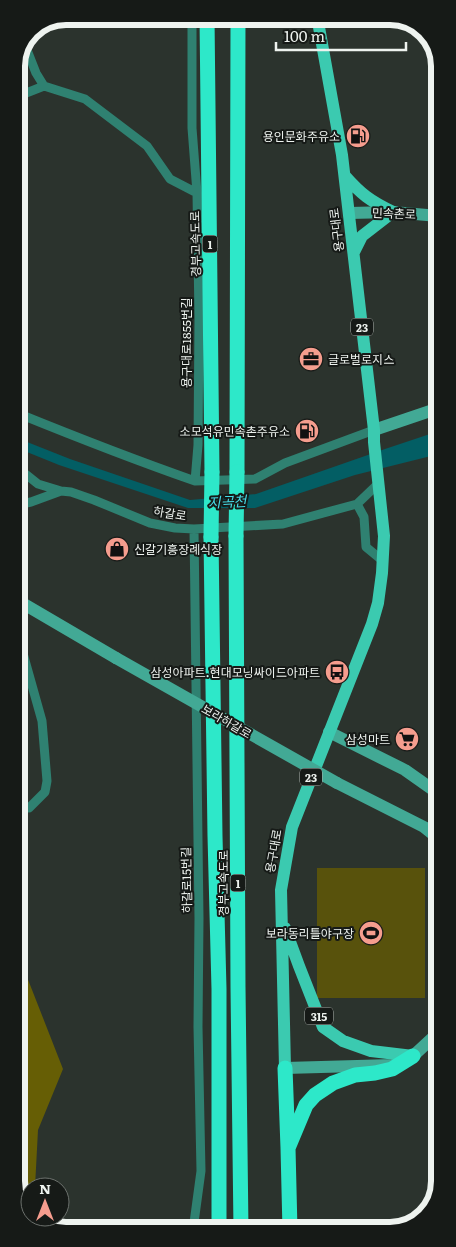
<svg xmlns="http://www.w3.org/2000/svg" width="456" height="1247" font-family="Literata,'Noto Sans KR',serif">
	<style>
		.green { fill: #58520c }
		.forest { fill: #665e05 }
		.water { fill: #035e64 }
		.lines { fill: none; stroke-linecap: round; stroke-linejoin: round }
		.street { stroke: #2f8171; stroke-width: 9 }
		.secondary { stroke: #42a995; stroke-width: 12 }
		.primary { stroke: #3bcab0; stroke-width: 12 }
		.highway { stroke: #2de8c9; stroke-width: 15 }
		.secondary-bridge { stroke: #42a995; stroke-width: 12 }
		.highway-bridge { stroke: #2de8c9; stroke-width: 15 }
		.labels { text-anchor: middle; dominant-baseline: central; stroke-width: 4; stroke-linejoin: round; paint-order: stroke }
		.shield { fill: #161a17; stroke: #adb2ae; stroke-width: 1 }
		.shield-label { font-size: 11px; font-weight: bold; fill: #eef3ef }
		.poi-label { font-size: 12px; fill: #eef3ef; stroke: #161a17; text-anchor: end }
		.street-label { font-size: 12px; fill: #eef3ef; stroke: #161a17 }
		.water-label { font-size: 14px; font-style: italic; fill: #47dbe7; stroke: #161a17 }
		.rim { fill: none; stroke: #eef3ef; stroke-width: 6 }
	</style>
	<rect width="100%" height="100%" fill="#2b332d"/>
	<!-- green -->
	<path class="green" d="M317 868H425V998H317Z"/>
	<!-- forest -->
	<path class="forest" d="M18 954 63 1069 38 1130 35 1187H30V1212L18 1194Z"/>
	<!-- water -->
	<path class="water" d="M439 431V454L355 475 255 508H188L59 465 17 448V438L70 459 190 500 256 494 385 449Z"/>
	<g class="lines">
		<!-- street -->
		<path class="street" d="M192 16V128L197 193 199 317 198 445 195 481 255 479 285 463 374 430
			M25 45 36 73 44 86 85 99 147 146 170 179 197 193
			M16 97 44 86
			M17 413C76 437 135 460 195 481
			M17 469 23 472 38 484 61 491 71 492 94 500 150 523 175 528 194 529 283 524 357 504
			M357 504 364 517 366 547 383 561
			M357 504 379 483
			M17 505 31 502 61 491
			M17 632 42 721 47 781 45 792 29 808
			M193 1230 201 1171 198 1027 199 918 194 529"/>
		<!-- secondary -->
		<path class="secondary" d="M349 213 393 212 438 216
			M374 430 439 408
			M17 600 116 658
			M329 732 405 770 439 794
			M337 783 424 827 439 839
			M285 1068 393 1065 413 1056 440 1031
			M434 1199 436 1188 440 1175"/>
		<!-- primary -->
		<path class="primary" d="M345 176C361 194 370 201 393 212L362 236 354 252
			M285 928 299 966 323 1027 343 1041 371 1051 413 1056
			M285 1068 281 890 292 827 372 624 378 603 382 573 384 536 374 442V430L342 155 317 16"/>
		<!-- highway -->
		<path class="highway" d="M207 16 212 472
			M237 472 238 16
			M236 536 238 987 241 1230
			M211 537 215 836 219 989V1230
			M285 1068 288 1148 290 1230
			M288 1148 306 1105 315 1095 333 1083 355 1075 375 1073 392 1069 413 1056"/>
		<!-- secondary-bridge -->
		<path class="secondary-bridge" d="M116 658 337 783"/>
		<!-- highway-bridge -->
		<path class="highway-bridge" d="M236 536 237 472
			M211 537 212 472"/>
	</g>
	<!-- icons -->
	<defs>
		<g id="fuel-disc" transform="scale(1.25)"><circle r="9.5" fill="#f59d8e" stroke="#161a17"/><path d="M-5.5-6h7V0h2V4h1.3V-2.5L3-4.5l.8-.8L6-3V5H2.5V1h-1V6h-7ZM-4.2-4.7v3.2H.2V-4.7Z" fill="#111"/></g>
		<g id="office-disc" transform="scale(1.25)"><circle r="9.5" fill="#f59d8e" stroke="#161a17"/><path d="M-6-3h4V-5.5h4V-3h4V5H-6ZM-1-4.5V-3h2v-1.5ZM-6 0V1H6V0Z" fill="#111"/></g>
		<g id="shop-disc" transform="scale(1.25)"><circle r="9.5" fill="#f59d8e" stroke="#161a17"/><path d="M-5-2.5h2.3a2.7 3.5 0 0 1 5.4 0H5L5.5 6h-11ZM-1.5-2.5h3a1.5 2.3 0 0 0-3 0Z" fill="#111"/></g>
		<g id="bus-disc" transform="scale(1.25)"><circle r="9.5" fill="#f59d8e" stroke="#161a17"/><path d="M-5-6H5V4H4V6H2V4H-2V6H-4V4H-5ZM-3.5-4V0h7V-4ZM-3.5 1.2v1.5H-2V1.2ZM2 1.2v1.5H3.5V1.2Z" fill="#111"/></g>
		<g id="supermarket-disc" transform="scale(1.25)"><circle r="9.5" fill="#f59d8e" stroke="#161a17"/><path d="M-6-5.5h2.5l.6 2H6L4.5 2H-2.5L-4.4-4H-6ZM-1.5 3.2a1.3 1.3 0 1 0 .1 0ZM3 3.2a1.3 1.3 0 1 0 .1 0Z" fill="#111"/></g>
		<g id="stadium-disc" transform="scale(1.25)"><circle r="9.5" fill="#f59d8e" stroke="#161a17"/><path d="M0-5a6.5 5 0 1 0 0 10a6.5 5 0 1 0 0-10ZM-3.5-1.8h7v3.6h-7Z" fill="#111"/></g>
	</defs>
	<g fill-rule="evenodd">
		<use href="#fuel-disc" x="358" y="136"/>
		<use href="#office-disc" x="311" y="359"/>
		<use href="#fuel-disc" x="307" y="431"/>
		<use href="#shop-disc" x="117" y="549"/>
		<use href="#bus-disc" x="337" y="672"/>
		<use href="#supermarket-disc" x="407" y="739"/>
		<use href="#stadium-disc" x="371" y="933"/>
	</g>
	<g class="labels">
		<!-- shield labels -->
		<g class="shield">
			<rect x="202.5" y="235.5" width="15" height="17" rx="4"/>
			<rect x="351" y="318.5" width="22" height="17" rx="4"/>
			<rect x="300" y="768.5" width="22" height="17" rx="4"/>
			<rect x="230.5" y="874.5" width="15" height="17" rx="4"/>
			<rect x="305" y="1007.5" width="28" height="17" rx="4"/>
		</g>
		<g class="shield-label">
			<text x="210" y="244">1</text>
			<text x="362" y="327">23</text>
			<text x="311" y="777">23</text>
			<text x="238" y="883">1</text>
			<text x="319" y="1016">315</text>
		</g>
		<!-- poi labels -->
		<g class="poi-label">
			<text x="340" y="136">용인문화주유소</text>
			<text x="328" y="359" text-anchor="start">글로벌로지스</text>
			<text x="290" y="431">소모석유민속촌주유소</text>
			<text x="134" y="549" text-anchor="start">신갈기흥장례식장</text>
			<text x="320" y="672">삼성아파트.현대모닝싸이드아파트</text>
			<text x="390" y="739">삼성마트</text>
			<text x="354" y="933">보라동리틀야구장</text>
		</g>
		<!-- street labels -->
		<g class="street-label">
			<text transform="translate(394 213) rotate(2)">민속촌로</text>
			<text transform="translate(336 230) rotate(-97)">용구대로</text>
			<text transform="translate(195 244) rotate(-91)">경부고속도로</text>
			<text transform="translate(186 343) rotate(-90)">용구대로1855번길</text>
			<text transform="translate(170 513) rotate(9)">하갈로</text>
			<text transform="translate(227 721) rotate(30)">보라하갈로</text>
			<text transform="translate(273 851) rotate(-80)">용구대로</text>
			<text transform="translate(186 880) rotate(-91)">하갈로15번길</text>
			<text transform="translate(223 883) rotate(-90)">경부고속도로</text>
		</g>
		<!-- water labels -->
		<g class="water-label">
			<text transform="translate(227 501) rotate(-3)">지곡천</text>
		</g>
	</g>
	<!-- crop -->
	<path d="M0 0H456V1247H0ZM66 25H390A41 41 0 0 1 431 66V1181A41 41 0 0 1 390 1222H66A41 41 0 0 1 25 1181V66A41 41 0 0 1 66 25Z" fill="#161a17" fill-rule="evenodd"/>
	<path class="rim" d="M66 25H390A41 41 0 0 1 431 66V1181A41 41 0 0 1 390 1222H66A41 41 0 0 1 25 1181V66A41 41 0 0 1 66 25Z"/>
	<!-- north arrow -->
	<g transform="translate(45 1202)"><circle r="24" fill="#161a17" stroke="#6c716d"/>
	<path d="M0-4L9 19L0 12L-9 19Z" fill="#f59d8e"/>
	<text y="-8" font-size="14" font-weight="bold" text-anchor="middle" fill="#eef3ef">N</text>
	</g>
	<!-- scale -->
	<path d="M276 42v8h130v-8" fill="none" stroke="#eef3ef" stroke-width="2.5"/>
	<text x="284" y="42" font-size="15" fill="#eef3ef" stroke="#161a17" stroke-width="4" paint-order="stroke">100 m</text>
</svg>
